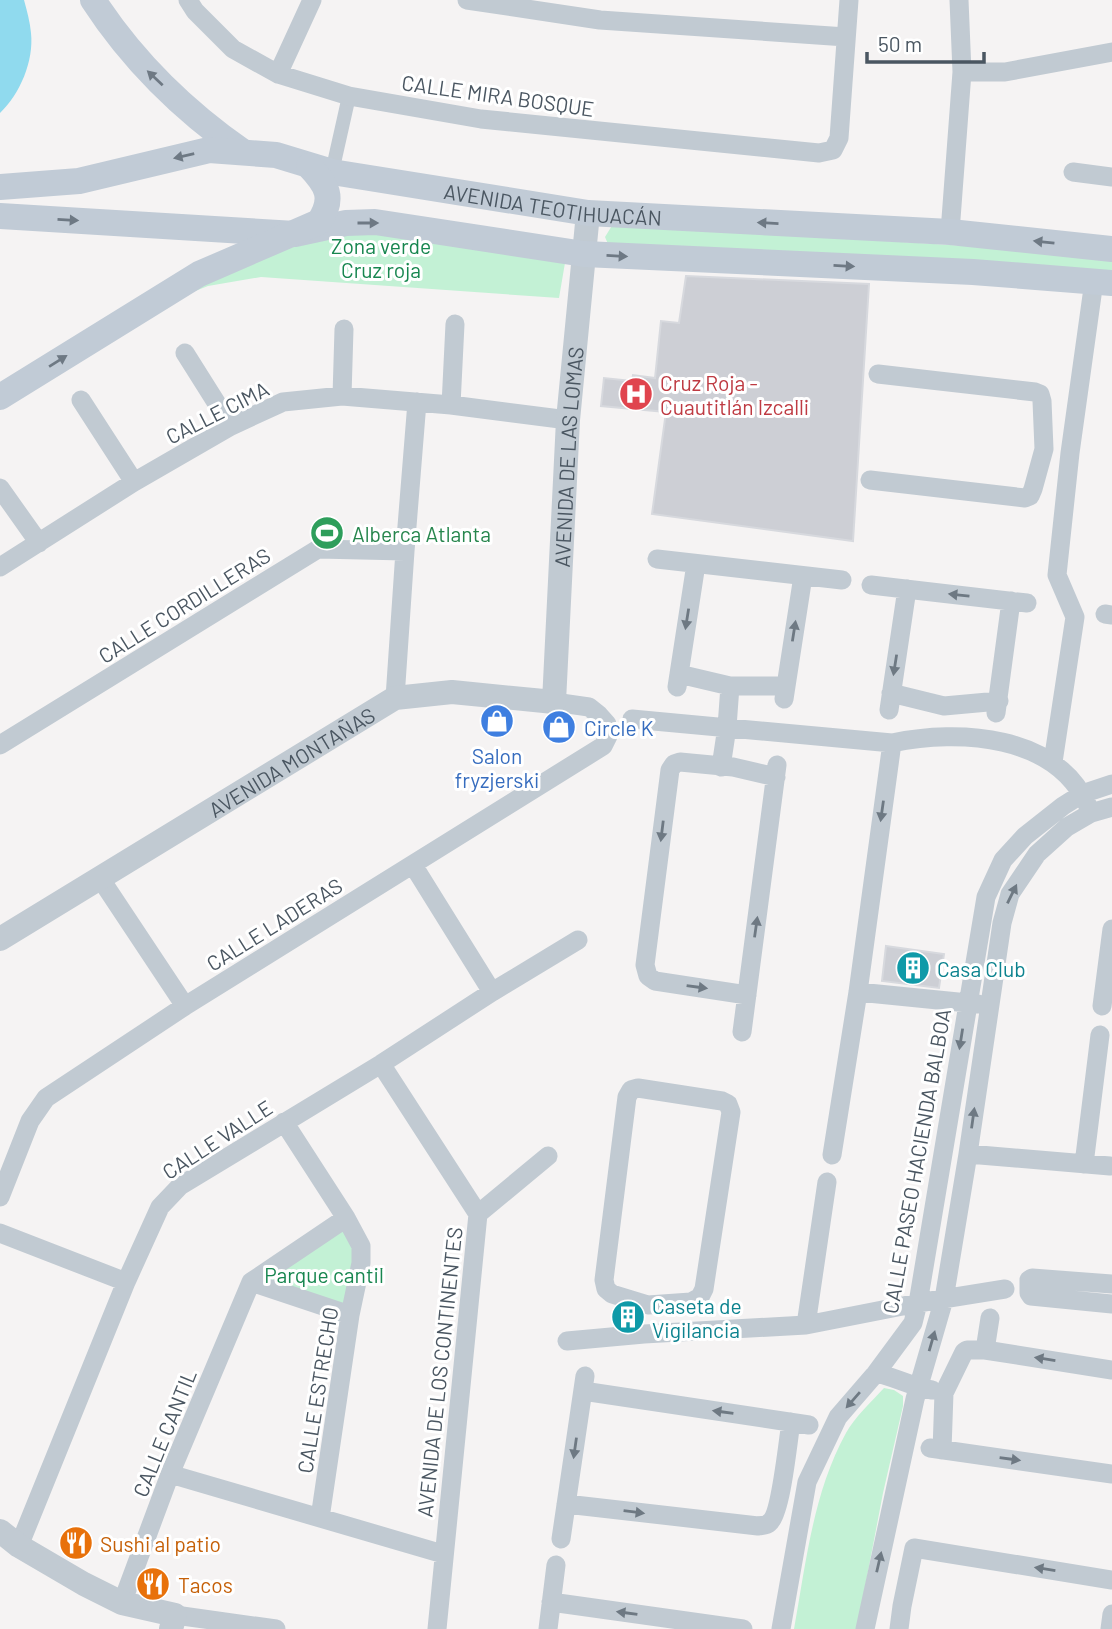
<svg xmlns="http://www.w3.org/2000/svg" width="1112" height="1629" font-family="Barlow,sans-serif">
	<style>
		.green { fill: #c3f1d5 }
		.water { fill: #90daee }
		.building { fill: #cdcfd5; stroke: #d7d9de; stroke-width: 2 }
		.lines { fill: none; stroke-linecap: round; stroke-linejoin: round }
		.pedestrian { stroke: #c1cad2; stroke-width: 14 }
		.minor { stroke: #c1cad2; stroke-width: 19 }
		.tertiary { stroke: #c1cad2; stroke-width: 24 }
		.secondary { stroke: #c1cbd6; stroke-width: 26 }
		.oneway { fill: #6e7984 }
		.oneway2 { fill: #6e7983 }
		.labels { text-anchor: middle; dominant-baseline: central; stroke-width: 6; stroke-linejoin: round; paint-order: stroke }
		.street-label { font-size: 21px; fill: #4a5661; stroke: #fff }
		.park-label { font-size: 21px; fill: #17864f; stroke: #fff }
		.health-label { font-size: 21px; fill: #be3a42; stroke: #fff; text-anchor: start }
		.leisure-label { font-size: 21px; fill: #27864d; stroke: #fff; text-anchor: start }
		.shop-label { font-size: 21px; fill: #366cbe; stroke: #fff; text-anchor: start }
		.culture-label { font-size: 21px; fill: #0d838f; stroke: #fff; text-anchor: start }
		.food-label { font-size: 21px; fill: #c56008; stroke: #fff; text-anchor: start }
	</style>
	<rect width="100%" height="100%" fill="#f5f3f3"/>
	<!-- green -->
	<path class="green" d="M613 224 1112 255V279L608 244 605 237Z
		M377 228 566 257 559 298 261 277 208 286 185 295 226 262Z
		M346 1226 356 1247 347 1311 262 1282Z
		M884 1388 894 1390 903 1396V1406L883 1493 857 1629H794C806 1563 813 1493 846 1433 854 1418 872 1401 884 1388Z"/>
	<!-- water -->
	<path class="water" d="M0 0H24C27 11 30 22 31 33 34 61 20 94 0 113Z"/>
	<!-- building -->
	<path class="building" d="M686 276 869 284 853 541 652 514 666 412 601 406 604 378 632 381 633 375 655 378 661 321 679 323Z
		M886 946 944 954 939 988 882 981Z"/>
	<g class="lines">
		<!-- pedestrian -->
		<path class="pedestrian" d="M332 172 349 96"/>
		<!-- minor -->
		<path class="minor" d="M188 0 195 11 233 49 278 74 349 96 481 119 819 153 833 150 839 138 849 0
			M467 0 600 20 846 37
			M962 72H1005L1112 52
			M278 74 312 0
			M1073 172 1112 177
			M950 232 962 72 959 0
			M185 353 231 426
			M342 396 344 329
			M81 400 134 482
			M451 405 455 324
			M870 480 1025 498 1030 496 1033 489 1044 449 1042 401 1040 394 1035 392 878 374
			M0 488 39 543
			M657 559 842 580
			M0 567 134 482 231 426 283 402 342 396 451 405 568 420
			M871 585 1027 603
			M1105 614 1112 615
			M679 674 730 686H786
			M677 687 696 564
			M891 693 944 706 999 701
			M395 698 405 551 417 402
			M784 699 803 576
			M889 710 907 589
			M996 713 1011 601
			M632 719 892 743C959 729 1056 734 1088 806
			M0 745 318 549 405 551
			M1053 762 1075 617 1057 575 1070 453 1094 281
			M721 767 727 727 730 686
			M413 865 492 992
			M100 878 185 1006
			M858 992 978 1004
			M747 995 655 981 648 976 645 965 670 770 674 764 680 762 733 767 776 777
			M1102 1006 1112 929
			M742 1032 777 765
			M381 1064 478 1214 437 1629
			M638 1088 722 1101 728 1104 731 1112 704 1289 700 1297 691 1302 648 1305 612 1294 606 1289 604 1280 627 1097 631 1090Z
			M284 1122 346 1218 361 1246V1263L350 1315 320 1518
			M968 1154 1110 1166
			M832 1155 858 992 892 743
			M1084 1164 1100 1035
			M0 1197 30 1121 46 1098 185 1006 603 746 608 736 607 724 599 715 589 707 554 702
			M478 1214 548 1156
			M0 1233 126 1282
			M251 1282 350 1315
			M1112 1284 1032 1278 1029 1280V1293L1031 1296 1112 1304
			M806 1325 827 1182
			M567 1341 644 1334 806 1325 918 1303 1005 1289
			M985 1350 990 1318
			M876 1373C895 1377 912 1387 932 1390
			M583 1391 809 1425
			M930 1448 1112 1474
			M942 1450 944 1393 964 1352 967 1350H985L1112 1370
			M170 1474 443 1554
			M566 1504 758 1526C762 1525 766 1526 769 1523 781 1515 788 1440 791 1422
			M561 1539 585 1376
			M19 1546 126 1282 160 1207 180 1186 381 1064 492 992 578 940
			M551 1602 743 1629
			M122 1603 170 1474 251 1282 346 1218
			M175 1615 276 1629
			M548 1629 556 1565
			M781 1629 807 1482 838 1417 876 1373 913 1323 918 1303 986 897 1003 860 1025 836 1063 806 1082 794 1112 784
			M865 1629 915 1399 944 1299 968 1154 1002 923 1010 894 1037 854 1067 827 1091 813 1112 807
			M899 1629 902 1606 914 1548 1112 1580
			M1110 1629 1112 1614"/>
		<!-- tertiary -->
		<g class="tertiary">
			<path id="s1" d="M0 939 395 698 452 692 554 702 568 420 588 213"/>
			<path d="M0 1531 19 1546 84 1584 122 1603 175 1615 171 1629"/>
		</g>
		<!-- secondary -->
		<g class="secondary">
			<path d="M93 0C132 60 184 111 243 152"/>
			<path id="s2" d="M0 187 79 181 209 150 276 155 332 172 588 213 950 232 1112 249"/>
			<path d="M0 216 295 234 346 223 375 222 584 254 973 272 1112 283"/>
			<path d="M0 397 199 274 319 222C335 198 327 185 309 166"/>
		</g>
	</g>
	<!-- one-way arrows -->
	<defs><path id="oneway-solid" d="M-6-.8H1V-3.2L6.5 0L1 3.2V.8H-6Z" transform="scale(1.75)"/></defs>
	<g class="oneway">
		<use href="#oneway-solid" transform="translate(155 78) rotate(-137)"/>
		<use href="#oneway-solid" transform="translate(184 156) rotate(167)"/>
		<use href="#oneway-solid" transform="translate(68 220) rotate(3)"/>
		<use href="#oneway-solid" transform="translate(368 223)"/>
		<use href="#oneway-solid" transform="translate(768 223) rotate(-177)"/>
		<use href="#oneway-solid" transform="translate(1044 242) rotate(-174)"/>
		<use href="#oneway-solid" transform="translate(617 256) rotate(3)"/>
		<use href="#oneway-solid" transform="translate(844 266) rotate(3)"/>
		<use href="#oneway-solid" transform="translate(58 361) rotate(-32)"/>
	</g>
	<g class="oneway2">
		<use href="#oneway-solid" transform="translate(959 595) rotate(-174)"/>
		<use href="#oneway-solid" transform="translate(687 619) rotate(99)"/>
		<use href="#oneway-solid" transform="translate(794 631) rotate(-81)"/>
		<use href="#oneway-solid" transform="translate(895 665) rotate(99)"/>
		<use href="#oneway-solid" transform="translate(882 811) rotate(98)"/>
		<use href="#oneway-solid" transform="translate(662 831) rotate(97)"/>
		<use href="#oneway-solid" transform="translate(1012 894) rotate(-64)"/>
		<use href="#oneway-solid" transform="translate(756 927) rotate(-82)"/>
		<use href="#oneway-solid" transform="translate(697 987) rotate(8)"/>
		<use href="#oneway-solid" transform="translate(961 1039) rotate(99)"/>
		<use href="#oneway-solid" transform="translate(973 1118) rotate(-82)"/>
		<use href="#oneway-solid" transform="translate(932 1341) rotate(-74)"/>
		<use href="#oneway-solid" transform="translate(1045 1359) rotate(-171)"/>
		<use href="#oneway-solid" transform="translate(853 1400) rotate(131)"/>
		<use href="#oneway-solid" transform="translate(723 1412) rotate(-172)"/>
		<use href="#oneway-solid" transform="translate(575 1448) rotate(98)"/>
		<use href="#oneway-solid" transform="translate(1010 1459) rotate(8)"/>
		<use href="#oneway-solid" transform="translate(634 1512) rotate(7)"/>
		<use href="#oneway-solid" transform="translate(879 1562) rotate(-77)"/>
		<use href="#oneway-solid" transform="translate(1045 1569) rotate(-171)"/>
		<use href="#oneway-solid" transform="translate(627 1613) rotate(-172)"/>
	</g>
	<!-- icons -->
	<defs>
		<g id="hospital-disc" transform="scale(1.75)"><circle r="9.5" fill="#e0444e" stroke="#fff"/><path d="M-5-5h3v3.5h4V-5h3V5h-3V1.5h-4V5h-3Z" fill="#fff"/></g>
		<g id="stadium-disc" transform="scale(1.75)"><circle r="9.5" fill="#2e9e5b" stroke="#fff"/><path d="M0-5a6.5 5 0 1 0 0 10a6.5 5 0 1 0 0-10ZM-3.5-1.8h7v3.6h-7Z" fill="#fff"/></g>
		<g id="shop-disc" transform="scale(1.75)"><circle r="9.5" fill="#3f7fe0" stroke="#fff"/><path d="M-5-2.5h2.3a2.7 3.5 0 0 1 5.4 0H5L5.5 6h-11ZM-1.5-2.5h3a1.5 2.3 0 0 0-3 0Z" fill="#fff"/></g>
		<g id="building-disc" transform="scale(1.75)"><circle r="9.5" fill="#0f9aa8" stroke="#fff"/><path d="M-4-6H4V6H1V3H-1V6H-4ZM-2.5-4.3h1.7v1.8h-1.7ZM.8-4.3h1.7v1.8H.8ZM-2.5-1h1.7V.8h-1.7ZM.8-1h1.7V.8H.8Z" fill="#fff"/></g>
		<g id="restaurant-disc" transform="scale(1.75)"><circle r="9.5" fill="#e8710a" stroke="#fff"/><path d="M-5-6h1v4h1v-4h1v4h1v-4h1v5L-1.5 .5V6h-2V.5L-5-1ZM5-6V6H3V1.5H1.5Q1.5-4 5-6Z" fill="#fff"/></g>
	</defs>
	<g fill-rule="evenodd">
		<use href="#hospital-disc" x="636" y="394"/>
		<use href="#stadium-disc" x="327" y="533"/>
		<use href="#shop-disc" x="497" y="721"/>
		<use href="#shop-disc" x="559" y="727"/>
		<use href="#building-disc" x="913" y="968"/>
		<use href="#building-disc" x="628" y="1317"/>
		<use href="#restaurant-disc" x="76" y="1543"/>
		<use href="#restaurant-disc" x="153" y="1584"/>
	</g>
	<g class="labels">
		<!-- street labels -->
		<g class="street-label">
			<text transform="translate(498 95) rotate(8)">CALLE MIRA BOSQUE</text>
			<text stroke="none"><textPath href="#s2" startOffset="562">AVENIDA TEOTIHUACÁN</textPath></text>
			<text transform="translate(217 412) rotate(-27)">CALLE CIMA</text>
			<text stroke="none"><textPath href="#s1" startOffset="868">AVENIDA DE LAS LOMAS</textPath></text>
			<text transform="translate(184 605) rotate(-32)">CALLE CORDILLERAS</text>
			<text stroke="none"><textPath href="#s1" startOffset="341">AVENIDA MONTAÑAS</textPath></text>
			<text transform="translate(274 924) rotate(-32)">CALLE LADERAS</text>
			<text transform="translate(217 1139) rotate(-33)">CALLE VALLE</text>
			<text transform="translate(916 1161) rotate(-80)">CALLE PASEO HACIENDA BALBOA</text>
			<text transform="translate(439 1372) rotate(-84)">AVENIDA DE LOS CONTINENTES</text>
			<text transform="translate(317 1390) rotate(-81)">CALLE ESTRECHO</text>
			<text transform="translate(164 1433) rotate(-68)">CALLE CANTIL</text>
		</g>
		<!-- park labels -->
		<g class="park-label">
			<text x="381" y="245">Zona verde<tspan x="381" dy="24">Cruz roja</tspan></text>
			<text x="324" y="1274">Parque cantil</text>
		</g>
		<!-- health labels -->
		<g class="health-label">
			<text x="660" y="382">Cruz Roja -<tspan x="660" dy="24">Cuautitlán Izcalli</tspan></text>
		</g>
		<!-- leisure labels -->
		<g class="leisure-label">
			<text x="352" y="533">Alberca Atlanta</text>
		</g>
		<!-- shop labels -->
		<g class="shop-label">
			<text x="584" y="727">Circle K</text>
			<text x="497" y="755" text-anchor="middle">Salon<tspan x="497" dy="24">fryzjerski</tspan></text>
		</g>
		<!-- culture labels -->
		<g class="culture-label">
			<text x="937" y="968">Casa Club</text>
			<text x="652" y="1305">Caseta de<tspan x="652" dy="24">Vigilancia</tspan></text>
		</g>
		<!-- food labels -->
		<g class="food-label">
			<text x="100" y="1543">Sushi al patio</text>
			<text x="178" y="1584">Tacos</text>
		</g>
	</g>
	<!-- scale -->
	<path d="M867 52v10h117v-10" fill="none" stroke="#4a5661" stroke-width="3.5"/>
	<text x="878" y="52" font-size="21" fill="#4a5661" stroke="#ffffff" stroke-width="5" paint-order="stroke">50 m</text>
</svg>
